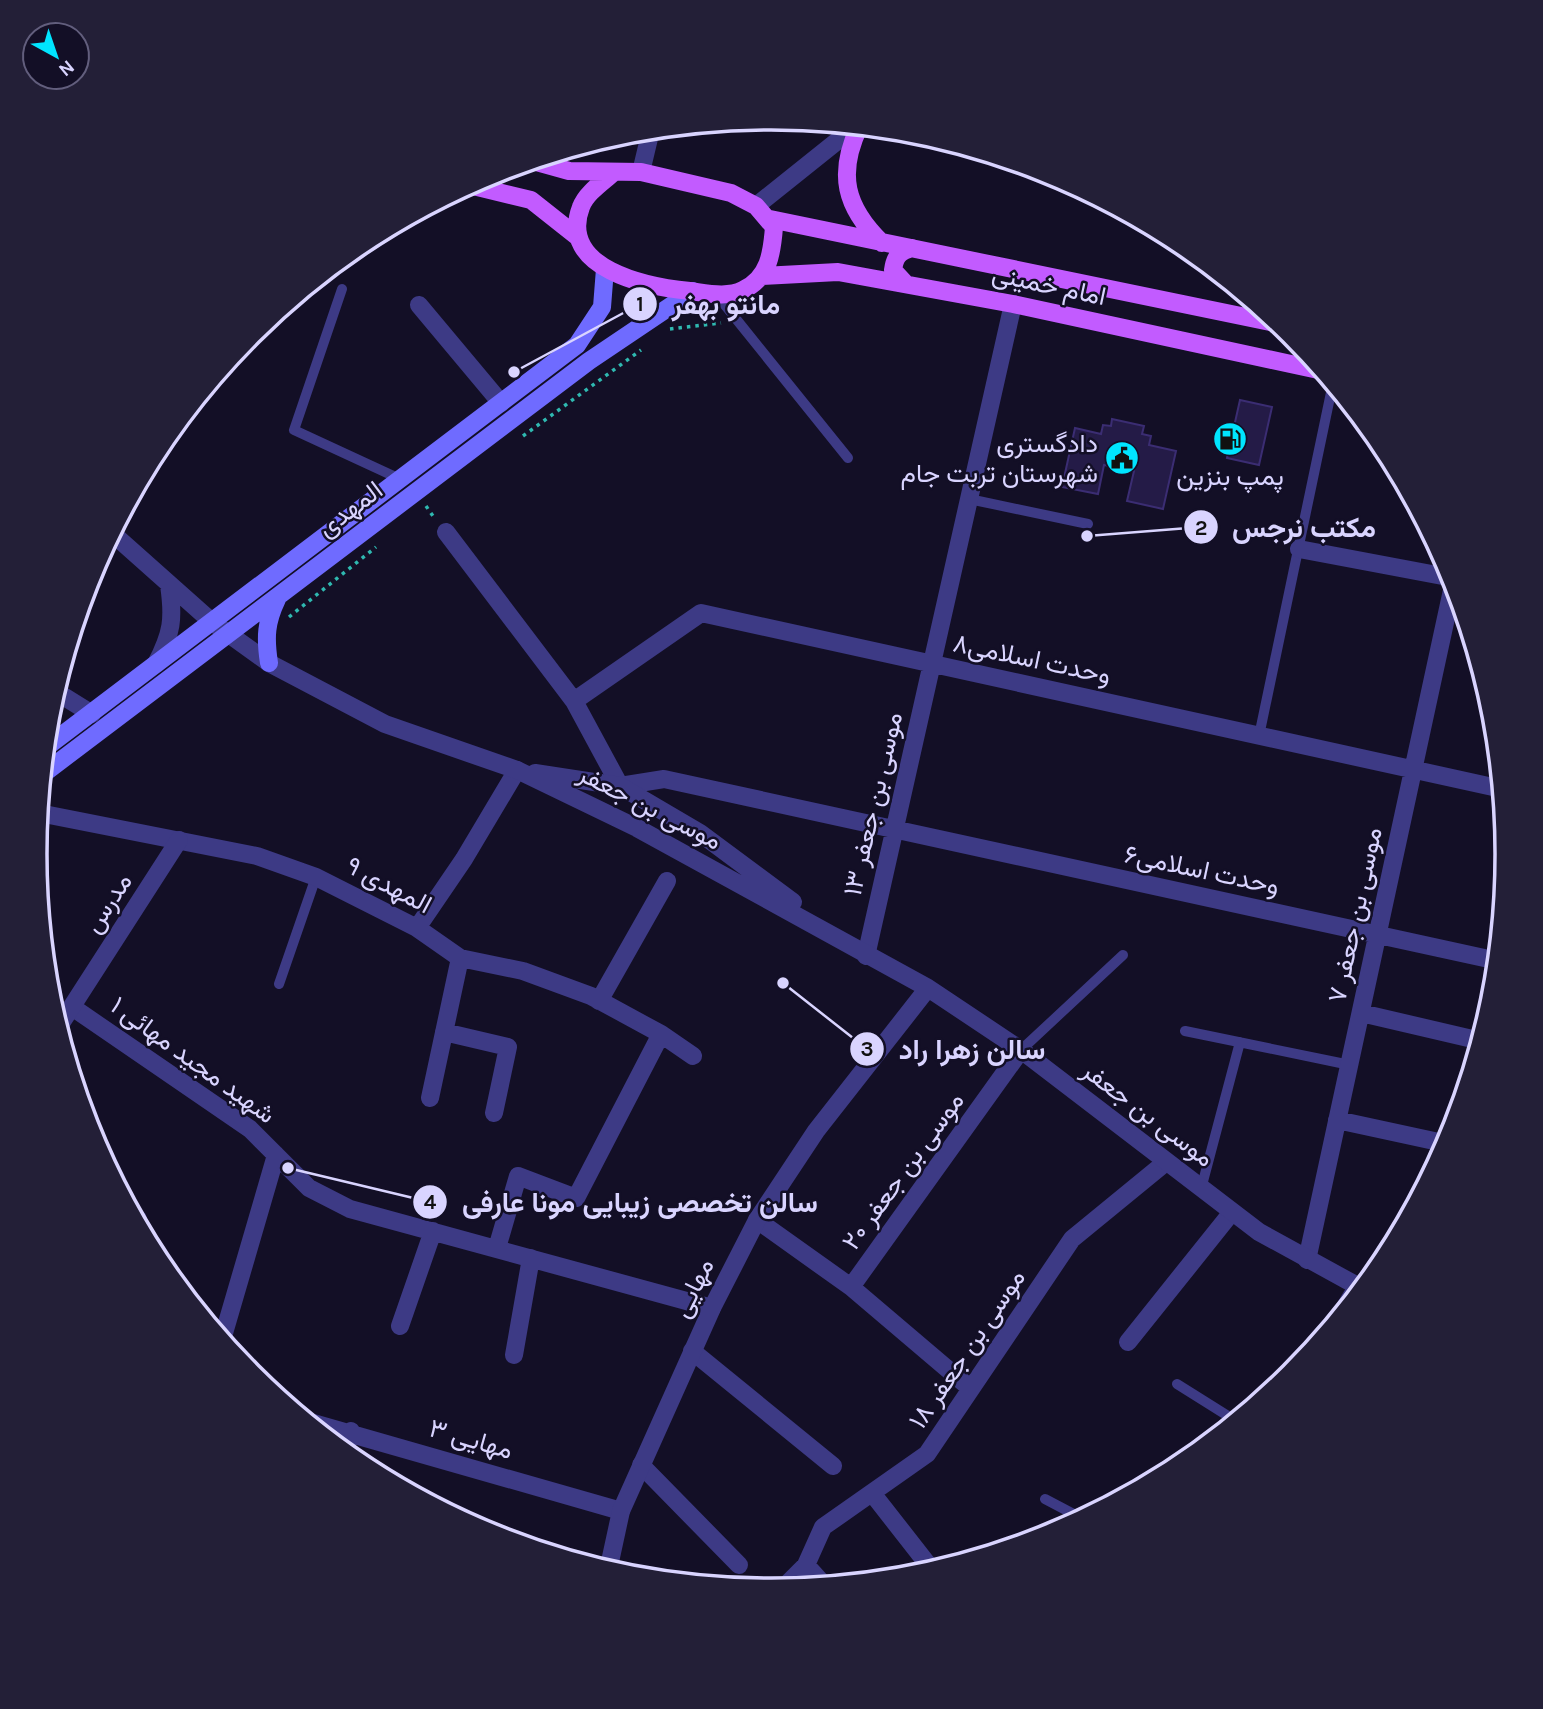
<svg xmlns="http://www.w3.org/2000/svg" width="1543" height="1709" font-family="Karla,Vazirmatn,sans-serif">
	<style>
		.building { fill: #241b47; stroke: #3b2d73; stroke-width: 2 }
		.lines { fill: none; stroke-linecap: round; stroke-linejoin: round }
		.path { stroke: #2fb8b0; stroke-width: 3.5; stroke-dasharray: 3.5 5; stroke-linecap: butt }
		.service { stroke: #3d3a85; stroke-width: 10 }
		.minor { stroke: #3d3a85; stroke-width: 18 }
		.tertiary { stroke: #3d3a85; stroke-width: 18 }
		.secondary { stroke: #6f6bff; stroke-width: 18 }
		.primary { stroke: #c25bff; stroke-width: 18 }
		.labels { text-anchor: middle; dominant-baseline: central; stroke-width: 5; stroke-linejoin: round; paint-order: stroke }
		.street-label { font-size: 26px; fill: #d9d4ff; stroke: #130f26 }
		.poi-label { font-size: 26px; fill: #d9d4ff; stroke: #130f26; text-anchor: end }
		.rim { fill: none; stroke: #d9d4ff; stroke-width: 3.5 }
		.leader { fill: none; stroke: #d9d4ff; stroke-width: 2.5 }
		.callout-dot { fill: #d9d4ff; stroke: #130f26; stroke-width: 2.5 }
		.mark-label { font-size: 21px; text-anchor: middle; font-weight: bold; fill: #111 }
		.callout-label { font-size: 28px; text-anchor: middle; font-weight: bold; fill: #d9d4ff; stroke: #130f26; stroke-width: 5; stroke-linejoin: round; paint-order: stroke }
	</style>
	<rect width="100%" height="100%" fill="#130f26"/>
	<!-- building -->
	<path class="building" d="M1240 400 1272 407 1259 465 1227 458Z
		M1112 419 1144 426 1142 434 1151 436 1149 445 1176 451 1163 509 1127 501 1134 471 1104 465 1098 494 1062 487 1075 428 1101 434 1103 425 1111 426Z"/>
	<g class="lines">
		<!-- path -->
		<path class="path" d="M670 329 721 323
			M523 436 641 350
			M426 506 435 519
			M289 617 376 547"/>
		<!-- service -->
		<path class="service" d="M342 289 294 430 400 479
			M716 294 848 458
			M969 499 1088 524
			M1259 736 1333 383
			M279 984 316 877
			M1185 1031 1350 1065
			M1021 1050 1123 955
			M1201 1189 1240 1042
			M1177 1384 1236 1421
			M1045 1499 1083 1519"/>
		<!-- minor -->
		<path class="minor" d="M641 172 651 130
			M419 305 501 403
			M446 532 574 701 620 786 664 779 1498 961
			M112 533 212 622
			M1299 549 1453 578
			M156 664C172 633 174 619 169 585
			M55 691 92 714
			M574 701 701 613 1502 789
			M39 813 257 856 316 877 417 928 460 958 523 971 591 996 661 1034 693 1056
			M417 928 464 859 517 770
			M866 956 1013 304
			M599 1001 667 881
			M72 1007 250 1129 309 1188 350 1209 712 1308
			M1361 1013 1481 1041
			M444 1032 508 1047 494 1113
			M430 1098 460 958
			M1337 1120 1448 1144
			M134 1216 138 1219
			M757 1220 851 1287 971 1389
			M497 1248 518 1176 576 1198 661 1034
			M1307 1260 1454 581
			M851 1287 1021 1050
			M1335 1324 1357 1287
			M400 1326 433 1231
			M222 1340 276 1155
			M1128 1342 1232 1212
			M692 1351 833 1466
			M514 1355 531 1258
			M306 1421 621 1511
			M344 1452 351 1431
			M641 1465 739 1565
			M872 1493 933 1571
			M806 1565 825 1586
			M781 1590 806 1565 823 1527 927 1454 1072 1239 1166 1162"/>
		<!-- tertiary -->
		<path class="tertiary" d="M756 206 856 126
			M212 622 269 663 385 724 517 770 637 828 928 988 1021 1050 1259 1232 1363 1289
			M535 773 620 786 700 833 793 902
			M58 1028 179 840
			M608 1571 621 1511 712 1308 757 1220 816 1131 928 988"/>
		<!-- secondary -->
		<path class="secondary" d="M269 663C265 637 266 622 277 599
			M45 748 577 345 602 307 605 269
			M43 774 589 361 693 291"/>
		<!-- primary -->
		<path class="primary" d="M859 127C837 174 845 207 882 243
			M533 161 569 171 641 172 731 193 756 206 774 227C772 253 769 278 743 290 728 298 706 293 690 291 648 287 557 269 581 207 586 193 603 182 614 172
			M469 185 531 200 579 238
			M770 219 1280 324
			M762 276 838 272 1013 304 1323 371
			M905 283 893 270C895 256 899 252 912 248"/>
	</g>
	<!-- icons -->
	<defs>
		<g id="fuel-disc" transform="scale(1.75)"><circle r="9.5" fill="#00e5ff" stroke="#130f26"/><path d="M-5.5-6h7V0h2V4h1.3V-2.5L3-4.5l.8-.8L6-3V5H2.5V1h-1V6h-7ZM-4.2-4.7v3.2H.2V-4.7Z" fill="#111"/></g>
		<g id="civic-disc" transform="scale(1.75)"><circle r="9.5" fill="#00e5ff" stroke="#130f26"/><path d="M-.6-6.5H3V-4.5H.6V-3L4-1V1h2V6H-6V1h2V-1L-.6-3ZM-1.2 2.5V6h2.4V2.5Z" fill="#111"/></g>
	</defs>
	<g fill-rule="evenodd">
		<use href="#fuel-disc" x="1230" y="439"/>
		<use href="#civic-disc" x="1122" y="458"/>
	</g>
	<g class="labels">
		<!-- street labels -->
		<g class="street-label">
			<text transform="translate(1049 285) rotate(12)">امام خمینی</text>
			<text transform="translate(350 509) rotate(-37)">المهدی</text>
			<text transform="translate(1032 659) rotate(12)">وحدت اسلامی۸</text>
			<text transform="translate(873 804) rotate(-77)">موسی بن جعفر ۱۳</text>
			<text transform="translate(650 807) rotate(27)">موسی بن جعفر</text>
			<text transform="translate(1202 870) rotate(12)">وحدت اسلامی۶</text>
			<text transform="translate(389 885) rotate(28)">المهدی ۹</text>
			<text transform="translate(108 903) rotate(-57)">مدرس</text>
			<text transform="translate(1355 915) rotate(-78)">موسی بن جعفر ۷</text>
			<text transform="translate(193 1060) rotate(36)">شهید مجید مهائی ۱</text>
			<text transform="translate(1148 1114) rotate(37)">موسی بن جعفر</text>
			<text transform="translate(903 1171) rotate(-54)">موسی بن جعفر ۲۰</text>
			<text transform="translate(693 1288) rotate(-64)">مهایی</text>
			<text transform="translate(967 1349) rotate(-56)">موسی بن جعفر ۱۸</text>
			<text transform="translate(471 1439) rotate(16)">مهایی ۳</text>
		</g>
		<!-- poi labels -->
		<g class="poi-label">
			<text x="1098" y="443">دادگستری<tspan x="1098" dy="30">شهرستان تربت جام</tspan></text>
			<text x="1230" y="476" text-anchor="middle">پمپ بنزین</text>
		</g>
	</g>
	<!-- crop -->
	<path d="M0 0H1543V1709H0ZM47 854a724 724 0 1 1 1448 0a724 724 0 1 1-1448 0Z" fill="#231f37" fill-rule="evenodd"/>
	<path class="rim" d="M47 854a724 724 0 1 1 1448 0a724 724 0 1 1-1448 0Z"/>
	<!-- callouts -->
	<path class="leader" d="M514 372L640 304M1087 536L1201 527M783 983L867 1049M288 1168L430 1202"/>
	<g class="callout-dot">
		<circle cx="514" cy="372" r="7"/>
		<circle cx="1087" cy="536" r="7"/>
		<circle cx="783" cy="983" r="7"/>
		<circle cx="288" cy="1168" r="7"/>
		<circle cx="640" cy="304" r="18"/>
		<circle cx="1201" cy="527" r="18"/>
		<circle cx="867" cy="1049" r="18"/>
		<circle cx="430" cy="1202" r="18"/>
	</g>
	<g class="mark-label">
		<text x="640" y="311">1</text>
		<text x="1201" y="535">2</text>
		<text x="867" y="1056">3</text>
		<text x="430" y="1209">4</text>
	</g>
	<g class="callout-label">
		<text x="726" y="314">مانتو بهفر</text>
		<text x="1304" y="537">مكتب نرجس</text>
		<text x="972" y="1059">سالن زهرا راد</text>
		<text x="640" y="1212">سالن تخصصی زیبایی مونا عارفی</text>
	</g>
	<!-- north arrow -->
	<g transform="translate(56 56) rotate(140)"><circle r="33" fill="#130f26" stroke="#625e7d" stroke-width="2"/>
	<path d="M0-5L12 26L0 18L-12 26Z" fill="#00e5ff"/>
	<text y="-10" font-size="19" font-weight="bold" text-anchor="middle" fill="#d9d4ff">N</text>
	</g>
</svg>
